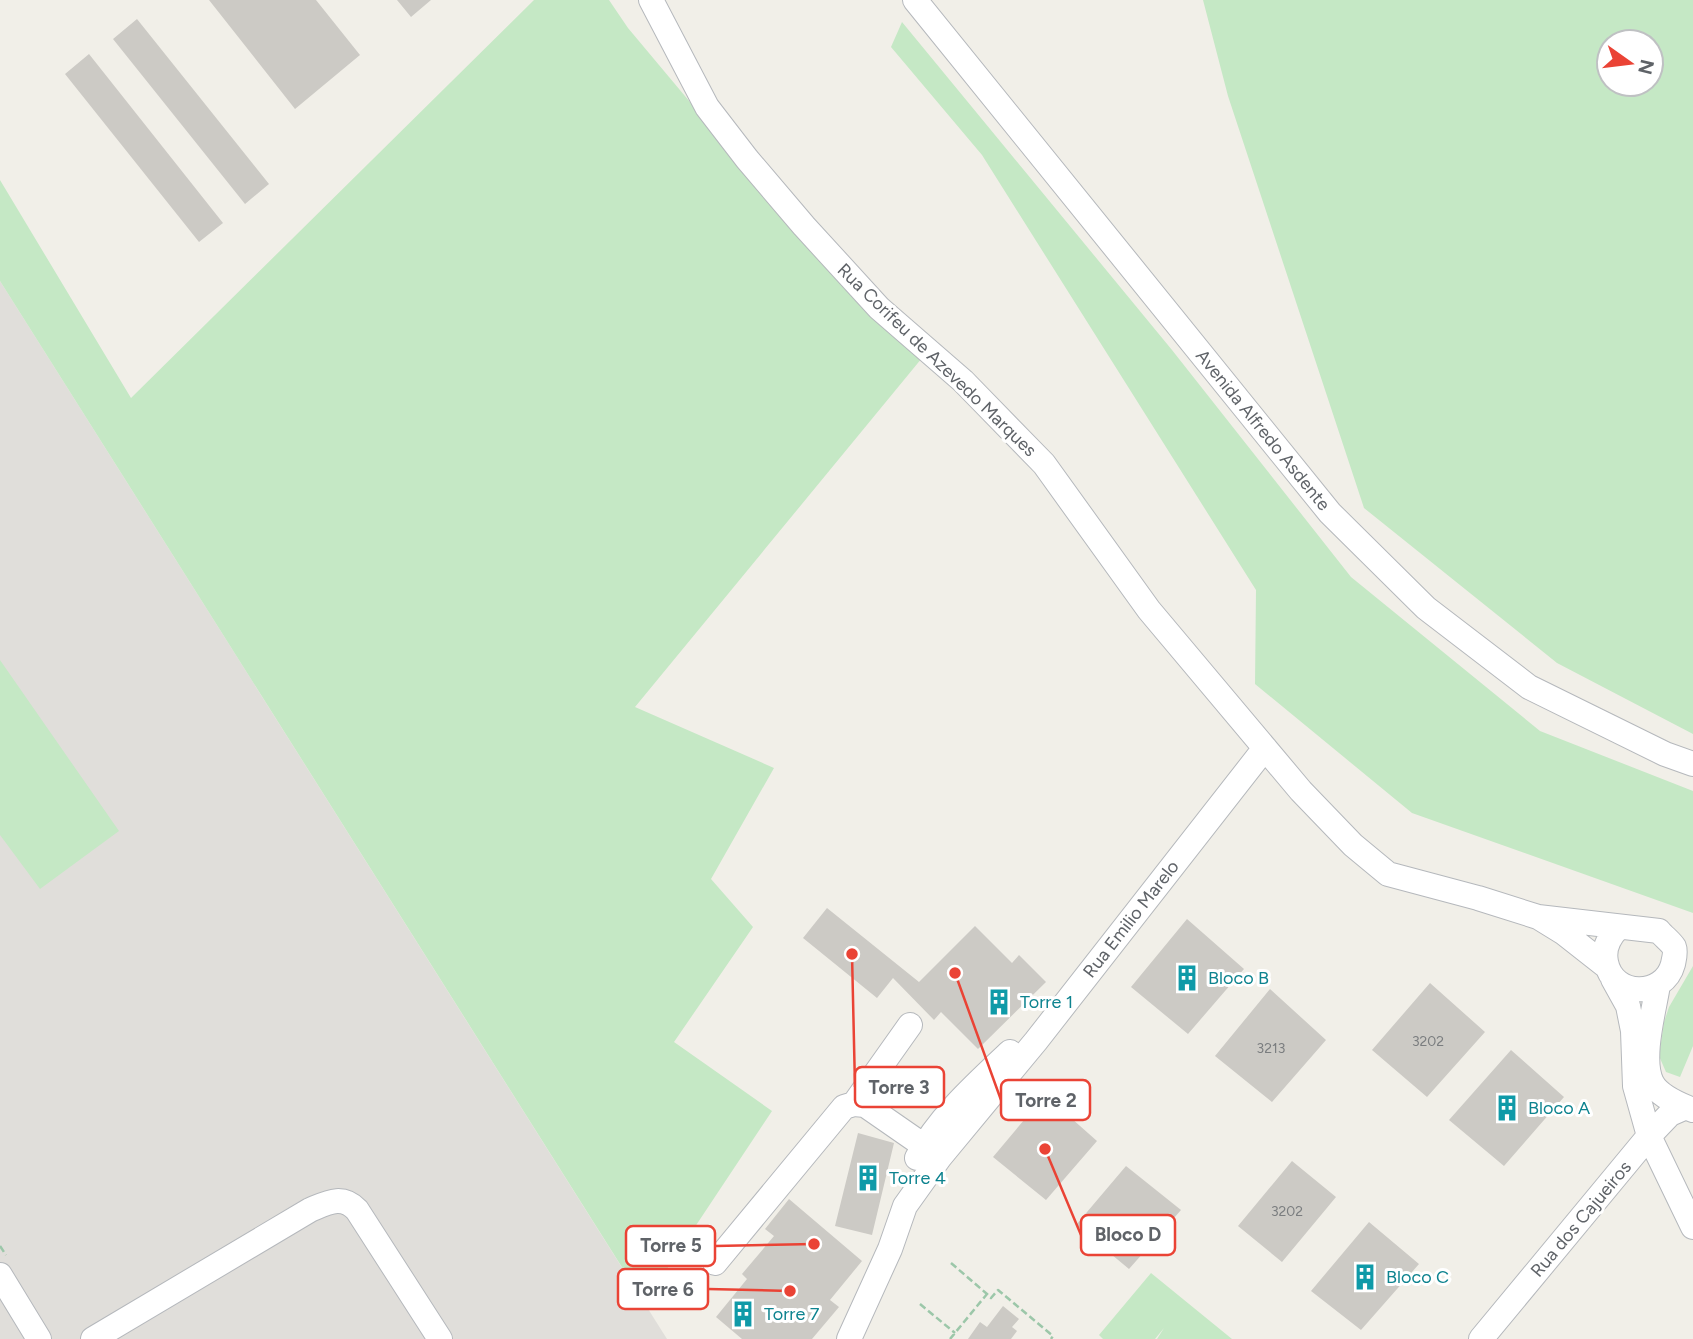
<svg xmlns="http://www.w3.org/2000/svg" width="1693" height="1339" font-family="Figtree,sans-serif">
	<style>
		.industrial { fill: #e0deda }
		.green { fill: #c5e8c5; fill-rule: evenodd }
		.building { fill: #cccac5 }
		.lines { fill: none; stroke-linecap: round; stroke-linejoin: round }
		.minor-casing { stroke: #b5b8bc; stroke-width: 26 }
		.path { stroke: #9cc7a9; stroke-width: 2.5; stroke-dasharray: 7 3.5; stroke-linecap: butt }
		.minor { stroke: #fff; stroke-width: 24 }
		.labels { text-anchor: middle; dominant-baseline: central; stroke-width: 6; stroke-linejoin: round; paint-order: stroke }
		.number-label { font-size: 14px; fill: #7a7d7f }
		.street-label { font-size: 18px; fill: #5f6368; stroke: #fff }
		.culture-label { font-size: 18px; fill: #0d838f; stroke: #fff; text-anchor: start }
		.leader { fill: none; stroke: #ea4335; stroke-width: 2.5 }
		.callout-dot { fill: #ea4335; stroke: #fff; stroke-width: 2.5 }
		.callout { fill: #fff; stroke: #ea4335; stroke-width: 2.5 }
		.callout-label { font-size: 19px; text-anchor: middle; font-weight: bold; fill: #5f6368 }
	</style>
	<rect width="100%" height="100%" fill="#f1efe8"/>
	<!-- industrial -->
	<path class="industrial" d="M0 281 667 1339H0Z"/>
	<!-- green -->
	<path class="green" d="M534 0H609L628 28 700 114 922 358 635 707 774 768 711 879 753 927 674 1042 772 1111 665 1272 637 1291 0 281V180L131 398Z
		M1203 0H1693V734L1557 663 1364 508 1228 96ZM1609 42H1651V84H1609Z
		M902 22 1172 350 1351 577 1540 731 1693 791V913L1412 813 1255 684 1256 590 982 155 891 47Z
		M0 660 119 831 40 889 0 835Z
		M1693 966V1046L1680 1077 1666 1072 1659 1056 1664 1022 1669 1007Z
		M1151 1273 1232 1339H1157L1164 1328 1155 1339H1103L1099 1335Z"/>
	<!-- building -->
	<path class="building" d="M209 0H316L360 55 295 109Z
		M397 0H431L411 17Z
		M137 19 269 184 245 204 113 39Z
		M89 54 223 223 199 242 65 74Z
		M827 908 919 982 975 926 1012 963 1019 955 1046 982 978 1049 941 1012 934 1020 893 978 877 998 803 938Z
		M1187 919 1244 969 1188 1034 1131 987Z
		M1430 983 1485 1032 1427 1097 1372 1050Z
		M1270 989 1326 1040 1272 1102 1215 1056Z
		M1511 1050 1564 1097 1504 1166 1449 1120Z
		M1045 1095 1097 1141 1046 1200 993 1157Z
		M858 1133 894 1143 872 1235 835 1226Z
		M1292 1161 1336 1197 1282 1262 1238 1226Z
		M1126 1166 1181 1210 1129 1269 1076 1225Z
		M789 1199 862 1261 830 1300 839 1307 812 1339H742L716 1317 747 1279 742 1274 774 1236 765 1229Z
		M1369 1222 1419 1264 1361 1330 1311 1291Z
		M1003 1306 1019 1319 1012 1327 1017 1331 1011 1339H968L980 1322 987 1327Z"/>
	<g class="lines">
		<!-- minor casing -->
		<g class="minor-casing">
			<path id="minor" d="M651 0 707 107 747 159 804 226 879 308 963 381 1044 464 1149 610 1301 791 1353 845 1388 874 1478 898 1538 917
				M915 0 1330 513 1426 608 1529 687 1665 754 1693 764
				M1606 966 1564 933 1538 917 1659 931C1663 936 1671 942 1674 947 1676 952 1674 959 1673 964 1664 998 1613 998 1606 962 1603 948 1609 937 1618 928
				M1613 979 1628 1006 1633 1031 1635 1086 1649 1136 1693 1227
				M1658 985C1654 1011 1640 1059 1652 1083 1659 1096 1680 1105 1693 1110
				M854 1104 910 1025
				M917 1158C939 1117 976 1084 1010 1052
				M715 1263 844 1107 854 1104 865 1105 940 1157
				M0 1275 39 1339
				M93 1339 310 1210C327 1203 342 1194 357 1210L440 1339
				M849 1339 890 1249 905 1206 940 1157 1036 1041 1265 748
				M1481 1339 1649 1136 1670 1114 1686 1107"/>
		</g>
		<!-- path -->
		<path class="path" d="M0 1246 6 1255
			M951 1263 987 1294
			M920 1304 955 1333
			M950 1339 987 1294 991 1298 998 1290 1053 1336 1051 1339"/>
		<!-- minor -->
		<use href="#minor" class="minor"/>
	</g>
	<!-- icons -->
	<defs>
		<g id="building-bare" transform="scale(2.1)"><path d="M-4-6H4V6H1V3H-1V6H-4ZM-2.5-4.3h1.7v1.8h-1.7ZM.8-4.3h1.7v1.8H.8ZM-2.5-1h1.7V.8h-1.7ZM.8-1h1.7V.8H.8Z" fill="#0f9aa8" stroke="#fff" stroke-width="2.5" paint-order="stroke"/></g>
	</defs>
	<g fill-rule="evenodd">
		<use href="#building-bare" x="1187" y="978"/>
		<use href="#building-bare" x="999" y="1002"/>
		<use href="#building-bare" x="1507" y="1108"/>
		<use href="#building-bare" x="868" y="1178"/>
		<use href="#building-bare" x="1365" y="1277"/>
		<use href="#building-bare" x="743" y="1314"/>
	</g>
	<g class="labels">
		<!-- number labels -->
		<g class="number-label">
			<text x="1428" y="1041">3202</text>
			<text x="1271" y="1048">3213</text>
			<text x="1287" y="1211">3202</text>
		</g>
		<!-- street labels -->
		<g class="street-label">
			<text transform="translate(937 360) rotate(44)">Rua Corifeu de Azevedo Marques</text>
			<text transform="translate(1263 430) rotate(51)">Avenida Alfredo Asdente</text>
			<text transform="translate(1131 919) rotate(-52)">Rua Emilio Marelo</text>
			<text transform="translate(1581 1219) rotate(-50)">Rua dos Cajueiros</text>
		</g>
		<!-- culture labels -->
		<g class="culture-label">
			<text x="1208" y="978">Bloco B</text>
			<text x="1020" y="1002">Torre 1</text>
			<text x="1528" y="1108">Bloco A</text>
			<text x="889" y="1178">Torre 4</text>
			<text x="1386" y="1277">Bloco C</text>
			<text x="764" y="1314">Torre 7</text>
		</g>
	</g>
	<!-- callouts -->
	<path class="leader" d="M852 954L855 1087M955 973L1001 1100M1045 1149L1081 1235M814 1244L715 1246M790 1291L708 1289"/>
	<g class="callout-dot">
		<circle cx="852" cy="954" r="7"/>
		<circle cx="955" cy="973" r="7"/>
		<circle cx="1045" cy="1149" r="7"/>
		<circle cx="814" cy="1244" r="7"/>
		<circle cx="790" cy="1291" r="7"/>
	</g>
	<g class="callout">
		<rect x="855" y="1067" width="89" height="40" rx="7"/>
		<rect x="1001" y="1080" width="89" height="40" rx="7"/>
		<rect x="1081" y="1215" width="94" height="40" rx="7"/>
		<rect x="626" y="1226" width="89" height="40" rx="7"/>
		<rect x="618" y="1269" width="90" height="40" rx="7"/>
	</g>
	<g class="callout-label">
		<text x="899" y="1094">Torre 3</text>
		<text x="1046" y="1107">Torre 2</text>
		<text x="1128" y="1241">Bloco D</text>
		<text x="671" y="1252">Torre 5</text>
		<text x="663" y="1296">Torre 6</text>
	</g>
	<!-- north arrow -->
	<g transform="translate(1630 63) rotate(104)"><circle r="33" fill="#ffffff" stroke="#bfc1c3" stroke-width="2"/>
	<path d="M0-5L12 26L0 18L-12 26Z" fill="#ea4335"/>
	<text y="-10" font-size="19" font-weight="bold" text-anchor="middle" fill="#5f6368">N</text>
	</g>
</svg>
